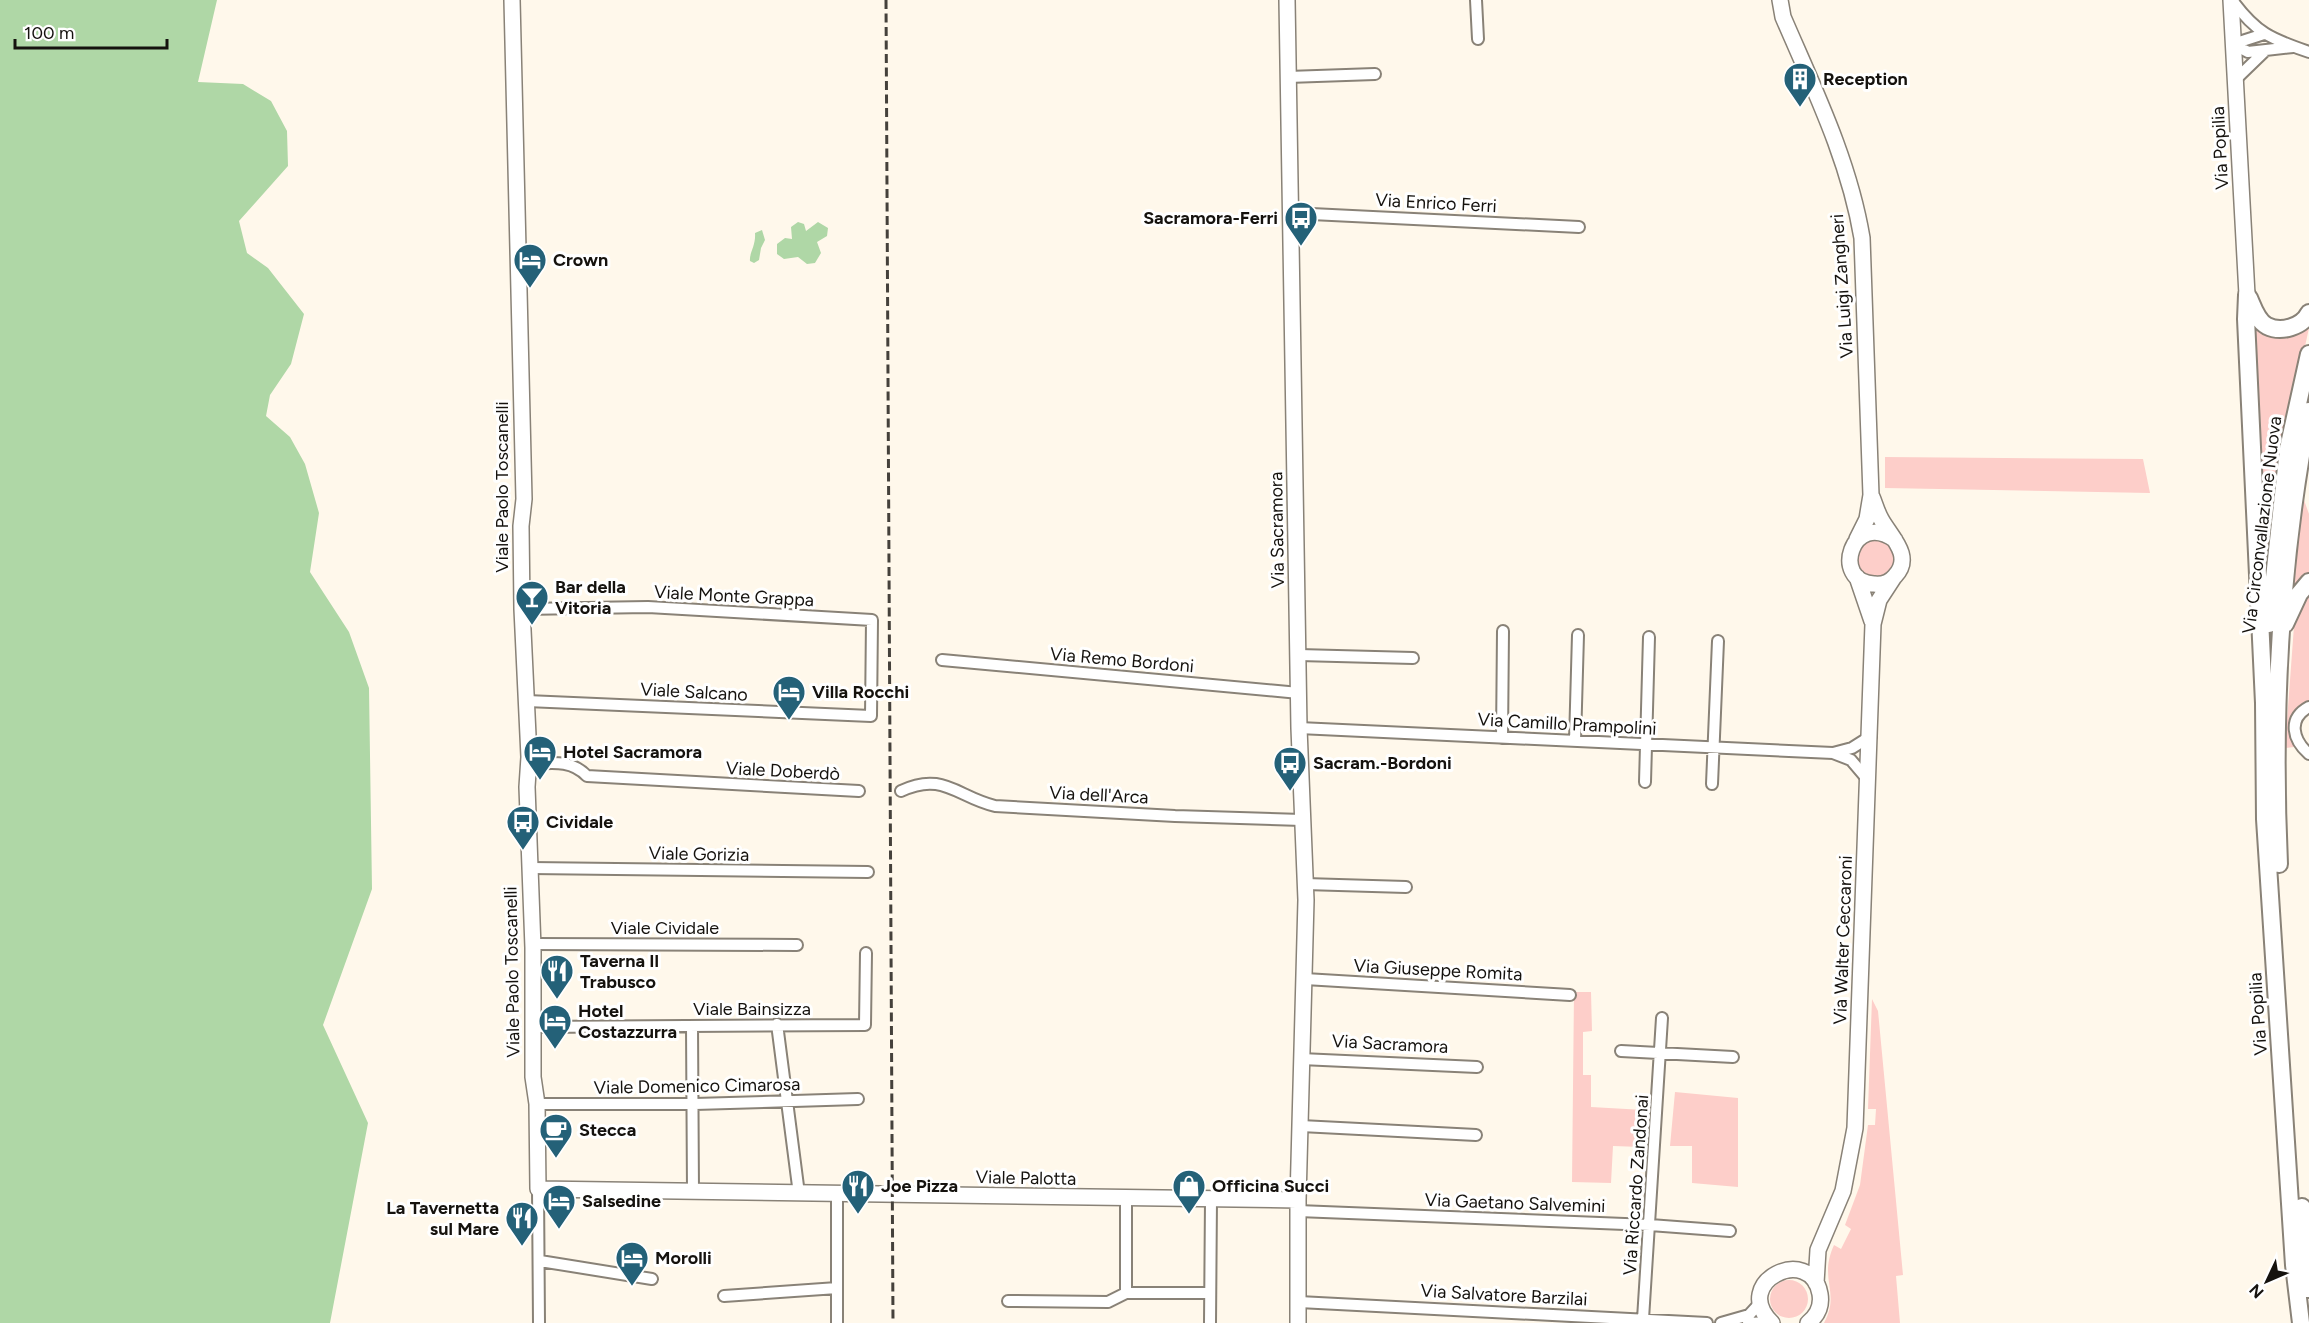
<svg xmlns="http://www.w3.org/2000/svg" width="2309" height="1323" font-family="Figtree,sans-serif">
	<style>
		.green { fill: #fdcec9 }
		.water { fill: #afd7a6 }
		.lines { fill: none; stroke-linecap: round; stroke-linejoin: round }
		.street-casing { stroke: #898277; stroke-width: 14 }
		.secondary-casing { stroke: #898277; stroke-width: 18 }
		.primary-casing { stroke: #898277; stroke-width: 20 }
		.street { stroke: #fff; stroke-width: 10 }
		.secondary { stroke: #fff; stroke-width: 15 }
		.primary { stroke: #fff; stroke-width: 16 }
		.rail { stroke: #45413b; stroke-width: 3; stroke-dasharray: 9 4.5; stroke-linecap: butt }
		.labels { text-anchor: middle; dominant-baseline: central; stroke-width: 6; stroke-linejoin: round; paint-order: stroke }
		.poi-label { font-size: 18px; font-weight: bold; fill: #15120e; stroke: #fff; text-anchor: start }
		.street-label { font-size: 18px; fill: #15120e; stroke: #fff }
	</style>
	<rect width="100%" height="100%" fill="#fff8eb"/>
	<!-- green -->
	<path class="green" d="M2251 322C2273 342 2285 342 2309 328L2283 447 2266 562H2263Z
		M1885 457 2143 459 2150 493 1885 488Z
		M2301 500H2304L2309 514V572L2292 588Z
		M1857 559a19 19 0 1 1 38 0a19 19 0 1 1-38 0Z
		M2309 594V703C2295 719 2286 726 2294 747L2285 748 2294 626 2298 610Z
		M1574 992H1591L1592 1031 1583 1032V1075H1591V1107L1644 1110 1641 1147 1613 1146 1611 1183 1572 1182Z
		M1872 999 1878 1011 1903 1275 1896 1276 1900 1323H1824C1841 1292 1818 1280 1834 1245L1841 1249 1851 1229 1845 1225 1860 1185 1868 1125H1875L1876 1109H1868Z
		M1675 1092 1738 1098V1187L1692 1183V1146H1670Z
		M1770 1299a19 19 0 1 1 38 0a19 19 0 1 1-38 0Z"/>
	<!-- water -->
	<path class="water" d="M0 0H217L198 82 243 84 271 101 287 131 288 166 239 221 247 253 268 268 304 314 291 364 270 395 266 416 290 437 305 464 319 513 310 572 349 632 369 688 372 889 323 1025 368 1123 330 1323H0Z
		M798 222 804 224 806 231 818 222 828 228 827 236 817 242 821 253 815 263 807 264 798 257 784 259 777 254V244L785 238 792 239 791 227Z
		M762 230 765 240 761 248 759 260 754 263 750 261C749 253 756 246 755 233Z"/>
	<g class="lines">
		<!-- street casing -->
		<g class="street-casing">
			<path id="street" d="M1476 0 1478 39
				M2232 0C2256 33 2271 39 2309 52
				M2233 44 2248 52 2293 47
				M2233 44 2264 34
				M1288 77 1375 74
				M2235 80 2265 51
				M1291 213 1579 227
				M522 609 648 607 872 620 871 716 527 701
				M1299 655 1413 658
				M942 660 1299 693
				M2309 707C2287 719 2293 740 2309 754
				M1299 728 1833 753 1852 748 1871 736
				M1502 738 1503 631
				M1575 741 1578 635
				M1833 753 1851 760 1868 780
				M529 764C551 763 571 759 587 776L859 791
				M1645 782 1649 637
				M1712 784 1718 641
				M901 791C943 771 957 797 995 806L1175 816 1302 820
				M531 868 868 872
				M1305 884 1406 887
				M533 944 797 945
				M1305 979 1570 995
				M777 1024 799 1194
				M692 1026 693 1192
				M532 1027 865 1025 866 953
				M1621 1051 1733 1057
				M1301 1059 1477 1067
				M537 1104H695L858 1099
				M1301 1126 1476 1135
				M538 1189 539 1323
				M837 1195V1323
				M1126 1199V1293
				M1298 1211 1650 1225 1730 1231
				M540 1261 652 1279
				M724 1296 837 1288
				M1008 1301 1108 1302 1126 1293H1210
				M1299 1302 1707 1323
				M1643 1319 1662 1018
				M1210 1323 1211 1200
				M1721 1323 1749 1315 1761 1302
				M1748 1323 1771 1322"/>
		</g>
		<!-- secondary casing -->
		<g class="secondary-casing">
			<path id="secondary" d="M512 0 524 499 521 526 522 609 529 757 527 787 533 948V1077L537 1104 538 1189 1298 1200
				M1287 0 1299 728 1306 900 1298 1200V1323
				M1780 0 1783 17C1814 89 1849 160 1862 238L1871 495 1867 519 1857 539
				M2231 0 2247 295
				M1872 497C1875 504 1877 512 1881 519 1890 536 1914 556 1895 576 1890 582 1882 585 1874 584 1830 582 1852 509 1895 540
				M1857 577 1872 621
				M1816 1283 1818 1250 1843 1191 1855 1128 1873 624 1879 600 1894 577
				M1772 1323C1729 1282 1811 1243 1820 1294 1822 1306 1817 1316 1808 1323"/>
		</g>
		<!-- primary casing -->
		<g class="primary-casing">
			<path id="primary" d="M2247 295 2246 319 2264 703 2265 819 2294 1265 2301 1323
				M2249 298C2253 307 2257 321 2267 326 2281 333 2302 327 2309 313
				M2269 624 2288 449 2309 354
				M2285 624 2299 594 2309 582
				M2279 864C2272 712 2280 561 2309 411
				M2302 1207 2308 1289"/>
		</g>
		<!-- street -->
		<use href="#street" class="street"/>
		<!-- secondary -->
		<use href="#secondary" class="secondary"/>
		<!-- primary -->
		<use href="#primary" class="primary"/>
		<!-- rail -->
		<path class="rail" d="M886 0 893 1323"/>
	</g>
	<!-- icons -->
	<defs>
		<g id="building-pin" transform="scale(1.725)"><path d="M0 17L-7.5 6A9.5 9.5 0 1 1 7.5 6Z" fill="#246178" stroke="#fff"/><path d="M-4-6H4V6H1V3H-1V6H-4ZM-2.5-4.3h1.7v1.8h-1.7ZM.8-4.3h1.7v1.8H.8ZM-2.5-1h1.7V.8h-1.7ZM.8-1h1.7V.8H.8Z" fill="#fff"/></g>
		<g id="bus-pin" transform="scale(1.725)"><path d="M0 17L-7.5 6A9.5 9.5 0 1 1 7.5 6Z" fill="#246178" stroke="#fff"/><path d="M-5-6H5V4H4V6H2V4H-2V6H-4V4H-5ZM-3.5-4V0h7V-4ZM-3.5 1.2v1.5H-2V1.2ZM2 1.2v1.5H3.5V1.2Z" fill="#fff"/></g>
		<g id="hotel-pin" transform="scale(1.725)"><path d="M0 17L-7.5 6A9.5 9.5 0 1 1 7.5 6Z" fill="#246178" stroke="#fff"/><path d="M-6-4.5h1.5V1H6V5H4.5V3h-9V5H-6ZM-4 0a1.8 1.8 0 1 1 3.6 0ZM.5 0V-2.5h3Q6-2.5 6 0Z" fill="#fff"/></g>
		<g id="bar-pin" transform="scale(1.725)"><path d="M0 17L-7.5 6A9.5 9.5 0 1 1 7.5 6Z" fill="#246178" stroke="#fff"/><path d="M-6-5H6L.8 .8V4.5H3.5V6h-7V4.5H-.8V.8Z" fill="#fff"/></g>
		<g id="restaurant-pin" transform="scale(1.725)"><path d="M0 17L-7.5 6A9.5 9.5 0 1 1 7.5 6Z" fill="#246178" stroke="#fff"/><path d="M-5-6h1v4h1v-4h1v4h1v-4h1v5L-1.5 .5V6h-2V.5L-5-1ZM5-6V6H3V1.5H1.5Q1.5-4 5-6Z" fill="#fff"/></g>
		<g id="cafe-pin" transform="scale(1.725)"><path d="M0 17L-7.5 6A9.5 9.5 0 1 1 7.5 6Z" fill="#246178" stroke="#fff"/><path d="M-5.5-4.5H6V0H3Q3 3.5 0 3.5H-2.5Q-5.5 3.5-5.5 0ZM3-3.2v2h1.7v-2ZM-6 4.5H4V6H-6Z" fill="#fff"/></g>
		<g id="shop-pin" transform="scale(1.725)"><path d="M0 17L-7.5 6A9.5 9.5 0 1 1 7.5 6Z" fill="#246178" stroke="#fff"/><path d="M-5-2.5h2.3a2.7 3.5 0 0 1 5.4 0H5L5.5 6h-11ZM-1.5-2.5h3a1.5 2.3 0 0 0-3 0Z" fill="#fff"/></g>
	</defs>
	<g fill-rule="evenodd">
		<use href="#building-pin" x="1800" y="79"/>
		<use href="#bus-pin" x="1301" y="218"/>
		<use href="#hotel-pin" x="530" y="260"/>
		<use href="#bar-pin" x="532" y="597"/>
		<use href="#hotel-pin" x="789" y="692"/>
		<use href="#hotel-pin" x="540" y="752"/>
		<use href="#bus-pin" x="1290" y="763"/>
		<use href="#bus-pin" x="523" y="822"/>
		<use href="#restaurant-pin" x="557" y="971"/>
		<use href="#hotel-pin" x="555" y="1021"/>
		<use href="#cafe-pin" x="556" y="1130"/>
		<use href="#restaurant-pin" x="858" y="1186"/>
		<use href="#shop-pin" x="1189" y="1186"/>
		<use href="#hotel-pin" x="559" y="1201"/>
		<use href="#restaurant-pin" x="522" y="1218"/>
		<use href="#hotel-pin" x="632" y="1258"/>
	</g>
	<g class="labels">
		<!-- poi labels -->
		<g class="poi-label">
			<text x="1823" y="79">Reception</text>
			<text x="1278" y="218" text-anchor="end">Sacramora-Ferri</text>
			<text x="553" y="260">Crown</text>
			<text x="555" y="587">Bar della<tspan x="555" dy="21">Vitoria</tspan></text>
			<text x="812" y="692">Villa Rocchi</text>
			<text x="563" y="752">Hotel Sacramora</text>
			<text x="1313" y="763">Sacram.-Bordoni</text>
			<text x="546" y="822">Cividale</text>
			<text x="580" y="961">Taverna Il<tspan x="580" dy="21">Trabusco</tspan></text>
			<text x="578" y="1011">Hotel<tspan x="578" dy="21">Costazzurra</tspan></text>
			<text x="579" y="1130">Stecca</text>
			<text x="881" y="1186">Joe Pizza</text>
			<text x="1212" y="1186">Officina Succi</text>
			<text x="582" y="1201">Salsedine</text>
			<text x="499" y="1208" text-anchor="end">La Tavernetta<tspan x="499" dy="21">sul Mare</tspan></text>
			<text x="655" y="1258">Morolli</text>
		</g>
		<!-- street labels -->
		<g class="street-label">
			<text transform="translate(2220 148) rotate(-93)">Via Popilia</text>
			<text transform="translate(1436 203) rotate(3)">Via Enrico Ferri</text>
			<text transform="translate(1842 286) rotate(-94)">Via Luigi Zangheri</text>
			<text transform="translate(502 487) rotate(-90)">Viale Paolo Toscanelli</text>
			<text transform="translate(2262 525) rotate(-83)">Via Circonvallazione Nuova</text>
			<text transform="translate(1277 530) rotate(-91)">Via Sacramora</text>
			<text transform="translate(734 596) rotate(3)">Viale Monte Grappa</text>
			<text transform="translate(1122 660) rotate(5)">Via Remo Bordoni</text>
			<text transform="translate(694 692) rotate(3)">Viale Salcano</text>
			<text transform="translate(1567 724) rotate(3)">Via Camillo Prampolini</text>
			<text transform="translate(783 771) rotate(3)">Viale Doberdò</text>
			<text transform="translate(1099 795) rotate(3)">Via dell'Arca</text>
			<text transform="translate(699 854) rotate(1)">Viale Gorizia</text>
			<text x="665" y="928">Viale Cividale</text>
			<text transform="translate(1843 940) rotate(-88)">Via Walter Ceccaroni</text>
			<text transform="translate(1438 970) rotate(3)">Via Giuseppe Romita</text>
			<text transform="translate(512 972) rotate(-91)">Viale Paolo Toscanelli</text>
			<text x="752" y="1009">Viale Bainsizza</text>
			<text transform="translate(2258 1014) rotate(-94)">Via Popilia</text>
			<text transform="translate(1390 1044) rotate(3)">Via Sacramora</text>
			<text transform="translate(697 1086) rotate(-1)">Viale Domenico Cimarosa</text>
			<text transform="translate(1026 1178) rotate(1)">Viale Palotta</text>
			<text transform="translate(1636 1185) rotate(-86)">Via Riccardo Zandonai</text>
			<text transform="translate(1515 1203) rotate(2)">Via Gaetano Salvemini</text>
			<text transform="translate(1504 1295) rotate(3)">Via Salvatore Barzilai</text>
		</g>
	</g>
	<!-- north arrow -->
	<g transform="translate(2267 1281) rotate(226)" stroke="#ffffff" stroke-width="4.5" paint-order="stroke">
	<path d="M0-4.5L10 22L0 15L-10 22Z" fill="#15120e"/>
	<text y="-9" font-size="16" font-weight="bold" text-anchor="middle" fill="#15120e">N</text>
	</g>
	<!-- scale -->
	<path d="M15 39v9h152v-9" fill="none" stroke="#15120e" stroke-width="3"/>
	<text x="24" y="39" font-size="18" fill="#15120e" stroke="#ffffff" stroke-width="4.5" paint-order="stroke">100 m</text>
</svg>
